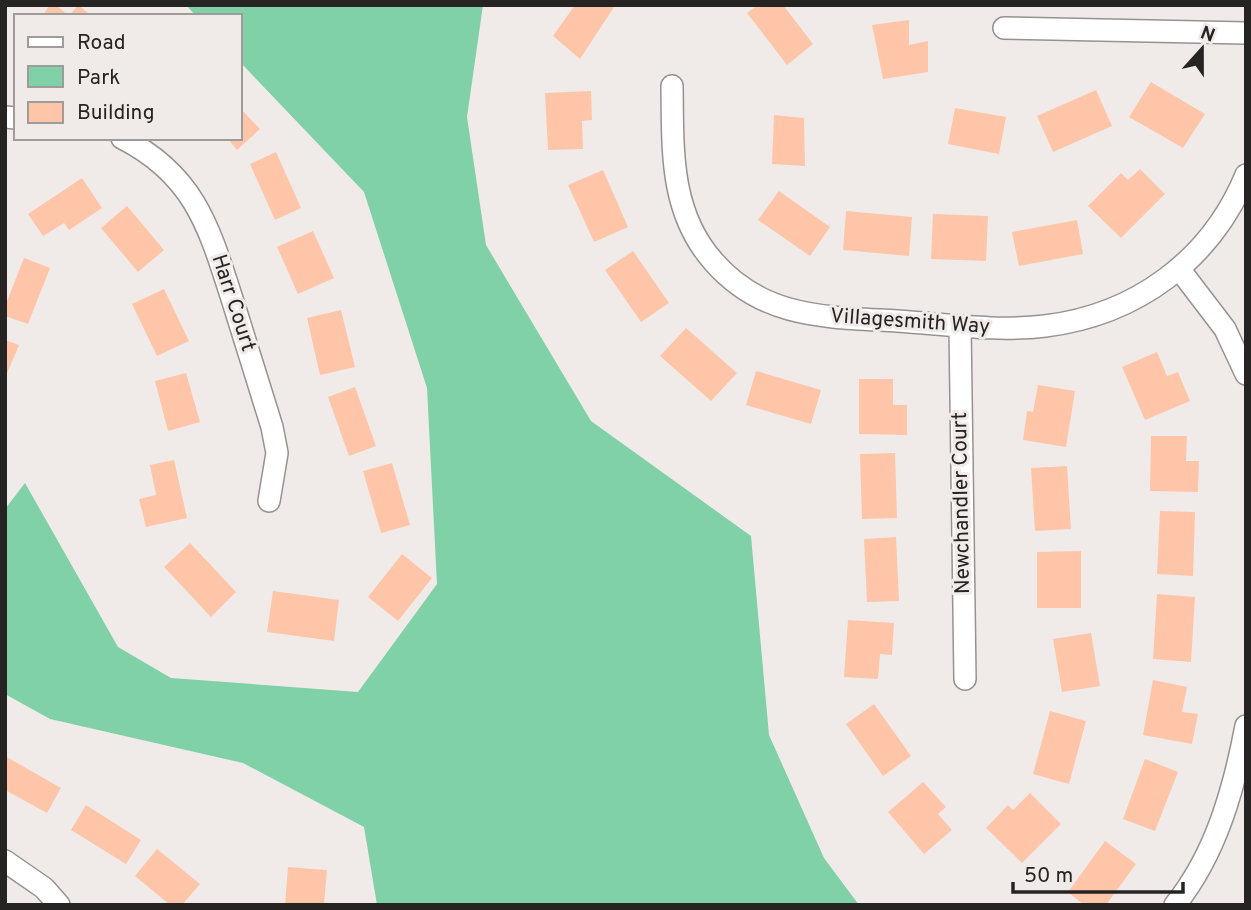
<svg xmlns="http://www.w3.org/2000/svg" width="1251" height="910" font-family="Overpass,sans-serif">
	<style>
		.green { fill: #80d1a8 }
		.building { fill: #ffc5a8 }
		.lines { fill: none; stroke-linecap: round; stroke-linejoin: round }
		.minor-casing { stroke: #97928f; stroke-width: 24 }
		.minor { stroke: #fff; stroke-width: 21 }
		.labels { text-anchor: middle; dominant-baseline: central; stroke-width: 6; stroke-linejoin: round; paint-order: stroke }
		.street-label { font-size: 21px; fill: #262423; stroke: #f0ebe8 }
	</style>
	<rect width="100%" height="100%" fill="#f0ebe8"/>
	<!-- green -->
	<path class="green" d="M186 5H483L467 117 486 245 591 421 751 536 769 735 824 858 859 905H377L364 827 243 763 50 719 5 694V509L25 483 118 647 171 678 358 692 437 584 427 388 364 192 240 62V16H196Z"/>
	<!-- building -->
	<path class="building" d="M50 5H56L69 16 78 5 92 16H42Z
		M575 5H611L614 7 580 59 553 36Z
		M758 5H783L813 44 787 65 747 13Z
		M909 20V45L928 41V72L883 79 872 25Z
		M1151 82 1205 114 1183 148 1129 117Z
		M1096 90 1112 126 1053 152 1037 116Z
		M591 91 592 120 582 121 583 149 548 150 545 93Z
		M240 108 260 129 237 150 227 138H240Z
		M955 108 1006 117 999 154 948 144Z
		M774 115 804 118 805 166 772 164Z
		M276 152 301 208 275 220 250 164Z
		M1140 169 1165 194 1121 238 1088 206 1121 173 1128 180Z
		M603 170 628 227 594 242 568 185Z
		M82 178 102 208 69 230 64 223 43 236 28 214Z
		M779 191 830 227 810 256 758 220Z
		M127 206 164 250 138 272 101 228Z
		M846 211 912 217 909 256 843 250Z
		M933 214 988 216 986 261 931 259Z
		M1077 220 1083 254 1019 266 1012 232Z
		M313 231 334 278 298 294 277 247Z
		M633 251 669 303 641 322 605 270Z
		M24 258 50 268 28 324 5 316V306Z
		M164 289 189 341 157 356 132 304Z
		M341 310 355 367 320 375 307 318Z
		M686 328 737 373 711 401 660 356Z
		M5 340 19 345 5 378Z
		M1157 352 1167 376 1178 372 1190 401 1145 420 1122 367Z
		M756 371 821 390 811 424 746 405Z
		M186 373 200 422 168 431 155 381Z
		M859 379H893V405H907V435L859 434Z
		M1038 385 1075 391 1066 447 1023 440 1027 411 1033 412Z
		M355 387 376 446 349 456 328 397Z
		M1151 436H1187L1186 461H1199L1198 492 1150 491Z
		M895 453 897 518 862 519 860 454Z
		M174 460 187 518 146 527 139 499 156 495 150 465Z
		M392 463 410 525 381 533 363 471Z
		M1067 466 1071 529 1035 531 1031 468Z
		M1160 511 1195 512 1193 576 1157 574Z
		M896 537 899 601 867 602 864 539Z
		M190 543 236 592 211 617 164 567Z
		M1081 551V608H1037V552Z
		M402 554 432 578 398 621 368 597Z
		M273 591 339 600 334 641 267 632Z
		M1157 594 1195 597 1191 662 1153 659Z
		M848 620 894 623 892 655 880 654 878 679 844 677Z
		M1091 633 1100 686 1062 692 1053 639Z
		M1153 680 1187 687 1182 712 1198 714 1192 744 1143 735Z
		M874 704 911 756 883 776 846 724Z
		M1050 711 1086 721 1069 784 1033 774Z
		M5 756 61 788 47 813 5 790Z
		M1145 759 1178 772 1155 831 1123 819Z
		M923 782 946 807 938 814 952 830 924 854 888 812Z
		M1030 793 1061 824 1022 863 986 828 1008 805 1013 810Z
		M86 805 141 840 126 864 71 830Z
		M1105 841 1136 864 1106 905H1084L1068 892Z
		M157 849 200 884 182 905H170L135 876Z
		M288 867 327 870 324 905H285Z"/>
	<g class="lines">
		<!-- minor casing -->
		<g class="minor-casing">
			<path id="minor" d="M1004 28 1246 33
				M672 86C673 148 669 211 713 261 763 319 827 317 897 321 946 324 996 332 1045 326 1136 315 1211 260 1246 175
				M5 117 16 118
				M122 138C197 176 210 231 234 305 247 346 259 386 272 427L277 453 269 501
				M1180 270 1225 329 1246 374
				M960 326 965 679
				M5 861 44 888 59 905
				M1175 905C1216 854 1234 789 1246 726"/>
		</g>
		<!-- minor -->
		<use href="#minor" class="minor"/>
	</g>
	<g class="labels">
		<!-- street labels -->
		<g class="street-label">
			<text transform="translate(233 303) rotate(72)">Harr Court</text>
			<text transform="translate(910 322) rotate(4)">Villagesmith Way</text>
			<text transform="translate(962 503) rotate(-91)">Newchandler Court</text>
		</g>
	</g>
	<!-- border -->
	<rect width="1251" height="910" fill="none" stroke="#262423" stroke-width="14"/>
	<!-- legend -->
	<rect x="14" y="14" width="228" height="126" fill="#f0ebe8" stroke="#9f9b99" stroke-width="2"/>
	<rect x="28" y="37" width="35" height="10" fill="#ffffff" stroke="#9f9b99" stroke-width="2"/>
	<text x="77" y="49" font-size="21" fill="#262423">Road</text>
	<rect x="28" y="66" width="35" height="21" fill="#80d1a8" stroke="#9f9b99" stroke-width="2"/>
	<text x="77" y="84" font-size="21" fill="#262423">Park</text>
	<rect x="28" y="102" width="35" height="21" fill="#ffc5a8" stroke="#9f9b99" stroke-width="2"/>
	<text x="77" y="119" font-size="21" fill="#262423">Building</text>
	<!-- north arrow -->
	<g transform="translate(1202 49) rotate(21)" stroke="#f0ebe8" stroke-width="5" paint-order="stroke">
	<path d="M0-5L12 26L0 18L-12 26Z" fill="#262423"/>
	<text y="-10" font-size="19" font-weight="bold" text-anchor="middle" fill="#262423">N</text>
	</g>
	<!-- scale -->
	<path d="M1013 882v10h170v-10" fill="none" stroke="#262423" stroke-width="3.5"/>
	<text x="1024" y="882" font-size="21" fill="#262423" stroke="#f0ebe8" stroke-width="5" paint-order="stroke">50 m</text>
</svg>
